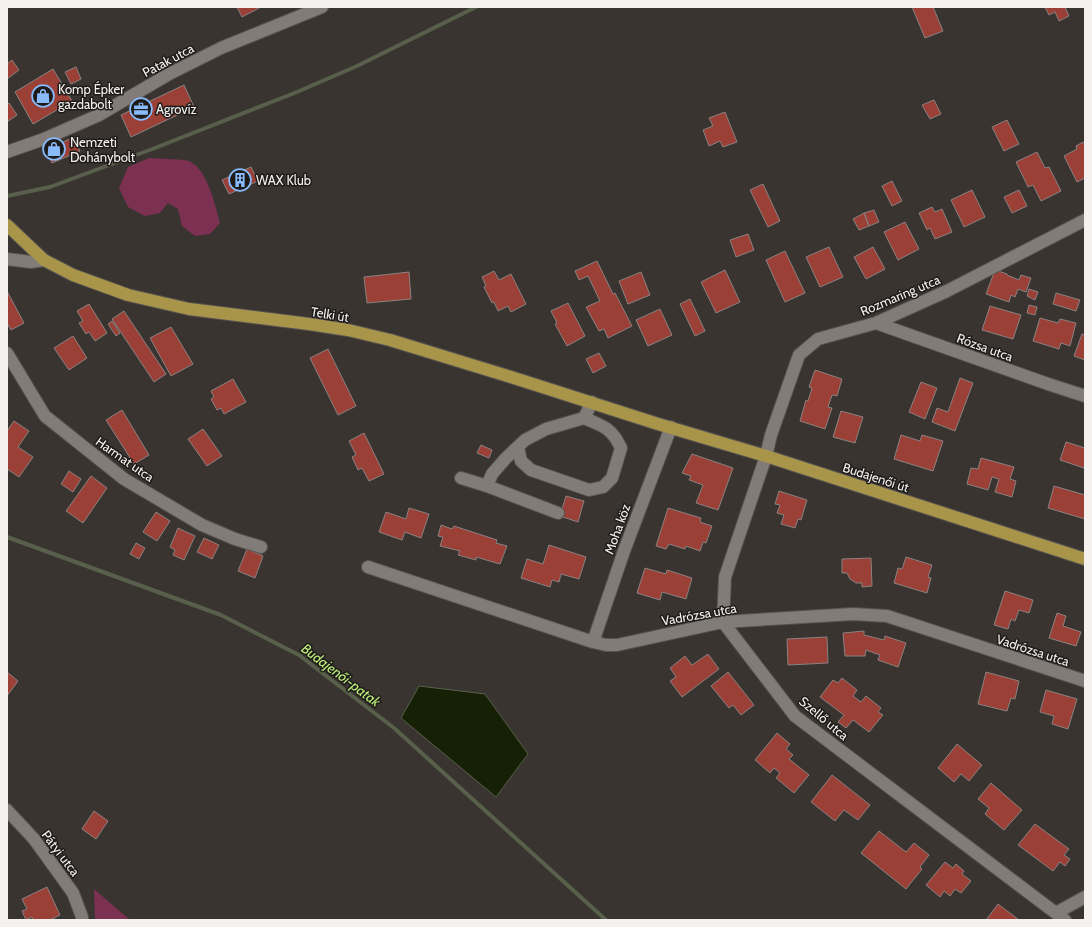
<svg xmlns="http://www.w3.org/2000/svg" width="1092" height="927" font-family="Cabin,sans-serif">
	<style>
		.green { fill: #7c3052 }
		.water { fill: #152005; stroke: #585f4b }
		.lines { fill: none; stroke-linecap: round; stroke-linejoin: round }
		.stream { stroke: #585f4b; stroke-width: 4 }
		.building { fill: #9a4037; stroke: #8a8281 }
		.minor-casing { stroke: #575350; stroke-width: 14 }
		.major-casing { stroke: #575350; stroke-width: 14 }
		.minor { stroke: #827c78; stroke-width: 12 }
		.major { stroke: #a8954a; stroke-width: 12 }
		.labels { text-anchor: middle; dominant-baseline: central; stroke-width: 3; stroke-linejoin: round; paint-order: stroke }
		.street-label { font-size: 13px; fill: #f5f1ef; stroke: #1e1c1a }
		.poi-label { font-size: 13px; fill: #f5f1ef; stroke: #1e1c1a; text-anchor: start }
		.water-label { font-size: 14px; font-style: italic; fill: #bded7b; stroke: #1e1c1a }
	</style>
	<rect width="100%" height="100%" fill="#393430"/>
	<!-- green -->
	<path class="green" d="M149 158C158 159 183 159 189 161 208 170 215 205 220 223L210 234 195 236 182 226 178 209 168 203 160 213 145 216 128 207 119 188 128 167Z
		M94 889 130 920H95Z"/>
	<!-- water -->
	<path class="water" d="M419 686 485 694 528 754 496 797 401 718Z"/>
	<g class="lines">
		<!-- stream -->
		<path class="stream" d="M7 196 50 187 155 148 297 92 357 66 476 7
			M7 537 221 615 299 655 394 728 606 920"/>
	</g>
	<!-- building -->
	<path class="building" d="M237 7H261L242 17Z
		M912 7H933L943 31 925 38Z
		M1045 7H1065L1069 16 1059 21 1055 12 1049 15Z
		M12 60 19 70 7 79V64Z
		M76 67 81 79 71 84 65 72Z
		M53 69 72 101 33 124 15 92Z
		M184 85 194 107 131 137 121 115Z
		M934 100 941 114 930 119 922 105Z
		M9 103 17 115 7 122V105Z
		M725 112 737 142 723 147 720 141 709 146 703 130 713 126 709 118Z
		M1007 120 1019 144 1004 151 992 127Z
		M74 137 80 151 52 163 46 150Z
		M1083 142 1085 145V178L1077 182 1064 156 1077 149 1076 146Z
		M1037 152 1045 168 1049 167 1061 191 1041 201 1033 185 1028 187 1016 162Z
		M251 167 258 181 229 194 222 180Z
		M892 181 902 201 892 206 882 186Z
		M763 184 780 221 768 227 750 190Z
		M972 190 985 217 964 227 951 200Z
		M1019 190 1027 206 1012 213 1004 197Z
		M932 207 935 212 942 209 952 232 935 239 930 228 927 230 919 213Z
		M874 210 879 222 869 226 864 213Z
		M864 213 869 226 859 230 853 219Z
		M905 222 919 249 898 260 884 232Z
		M748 234 754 250 736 257 730 240Z
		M829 247 843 277 820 287 806 257Z
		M873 247 885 269 866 279 854 257Z
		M785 251 805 293 785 302 766 260Z
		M597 261 613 294 615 293 632 326 608 338 604 329 599 331 586 307 600 301 588 276 579 280 575 271Z
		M725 270 740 302 716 313 701 282Z
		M995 270 1007 274V275L1019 280 1021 275 1031 278 1026 292 1018 289 1015 297 1011 295 1009 302 986 294Z
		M494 271 499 280 511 274 526 304 511 312 508 306 498 311 494 302 492 303 484 287 486 286 482 277Z
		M409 272 411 299 367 303 364 277Z
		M641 272 650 295 628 304 619 281Z
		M1029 289 1038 292 1035 300 1027 296Z
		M7 291 24 323 11 330 7 323Z
		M1056 293 1080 300 1076 311 1053 304Z
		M690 299 705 331 695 336 680 304Z
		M568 303 585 336 567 346 555 324 557 323 551 311Z
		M89 304 107 333 95 341 89 332 86 334 79 323 83 321 77 311Z
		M1029 305 1037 307 1035 315 1027 313Z
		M990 306 1021 315 1013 339 982 330Z
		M660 309 672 335 648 346 636 320Z
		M124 311 166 374 154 382 112 319Z
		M1040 318 1058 323 1060 319 1076 323 1070 346 1061 343 1059 349 1033 341Z
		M112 321 120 333 116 336 108 324Z
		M171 327 193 364 171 376 150 338Z
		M1082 334 1085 335V360L1074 356Z
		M73 336 87 358 69 370 54 348Z
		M328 349 356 406 338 415 310 358Z
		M599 353 606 366 593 373 586 359Z
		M815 370 842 379 837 396 832 395 828 407 832 408 825 429 800 421 806 400 808 401 812 388 809 387Z
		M960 378 973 383 955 431 932 422 937 408 948 412Z
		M233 379 246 402 224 414 221 408 217 410 211 399 214 397 211 391Z
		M921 382 937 388 925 419 909 412Z
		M122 410 149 455 134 464 106 420Z
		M841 411 863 417 855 443 833 437Z
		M14 421 29 431 18 447 33 457 19 477 7 469V431Z
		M203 429 222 456 207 466 188 439Z
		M364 433 384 474 369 481 362 468 358 470 352 457 356 455 349 441Z
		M901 435 920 441 922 435 943 441 933 471 894 459Z
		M1066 442 1085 448V465L1084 468 1060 460Z
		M481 445 492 450 489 458 477 453Z
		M692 454 733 468 718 510 696 503 703 485 689 480 691 476 682 473Z
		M981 458 1014 467 1010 479 1016 481 1012 497 995 492 999 479 992 477 988 490 967 484 971 468 978 469Z
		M69 471 81 479 73 492 61 484Z
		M91 476 107 488 83 523 66 511Z
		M1054 486 1085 495V519L1048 508Z
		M779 491 807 500 801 520 798 519 795 528 781 524 784 515 777 513 780 505 775 504Z
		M566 496 584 501 578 522 560 516Z
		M409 508 429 514 421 538 405 532 402 540 379 532 386 512 406 519Z
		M668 508 701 518 700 522 712 526 706 543 703 542 700 551 686 546 685 549 669 544 666 549 656 546Z
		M156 512 170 521 157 541 143 532Z
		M441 525 452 529 454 526 497 540 496 543 507 546 500 564 476 557V560L458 555 460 551 440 546 443 537 438 536Z
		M178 528 195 536 184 560 173 555 175 550 170 547Z
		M204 538 219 545 212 559 197 552Z
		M136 543 145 548 139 559 130 554Z
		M549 545 586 557 579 579 561 574 559 582 552 580 550 587 521 578 527 559 543 564Z
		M247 549 263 556 255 578 238 571Z
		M906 557 932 565 928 577 931 578 927 593 894 583 898 568 902 569Z
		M871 558 872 586 862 587V583H856L850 579 847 573H842V559Z
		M645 568 666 574 667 570 692 578 686 599 662 592 660 600 637 593Z
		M1005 591 1033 600 1029 613 1019 610 1015 621 1011 619 1008 629 994 625Z
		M1057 613 1066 616 1063 626 1081 632 1076 646 1049 638Z
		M864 631V635L884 640 885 636 906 643 898 667 878 660 880 655 866 650 865 656H845L843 633Z
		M827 637 828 663 788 665 787 639Z
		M708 654 719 669 682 697 670 681 676 677 670 668 685 656 692 665Z
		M7 672 18 681 7 696Z
		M728 672 754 705 741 715 733 705 729 708 711 686Z
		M986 672 1019 681 1015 699 1011 698 1007 711 978 704Z
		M842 678 857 690 853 696 861 702 866 696 881 708 878 712 883 715 869 732 853 720 846 728 838 722 844 715 820 697 833 680 838 683Z
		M1046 690 1077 699 1068 729 1052 724 1054 716 1040 712Z
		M777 733 790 744 786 749 793 755 789 759 809 775 794 793 776 778 780 773 774 768 770 773 755 760Z
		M957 744 982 765 969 781 961 774 954 782 938 768Z
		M832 775 870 805 858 820 844 810 835 821 811 802Z
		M991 783 1022 810 1004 830 985 814 989 808 978 799Z
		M94 811 108 821 96 839 82 829Z
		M1035 824 1069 849 1064 855 1070 859 1065 866 1060 862 1053 871 1018 845Z
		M879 831 906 852 914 843 929 855 920 867 922 869 906 889 861 853Z
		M945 862 953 868 956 864 964 871 962 874 971 881 961 893 955 889 950 896 944 891 940 897 926 885Z
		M47 887 60 915 50 920H33L32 917 26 920 22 911 27 909 22 899Z
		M998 904 1019 920H986Z"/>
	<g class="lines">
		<!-- minor casing -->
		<g class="minor-casing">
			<path id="minor" d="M7 152 44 139 99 115 169 74 221 48 322 7
				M7 259 31 262 44 260
				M876 323 1048 384 1085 396
				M7 353 45 416 124 479 202 525 235 539 261 547
				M518 447 521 461 531 470 589 490 603 487 612 478 621 448C612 428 603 426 584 418
				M461 478 487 486
				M558 513 487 486 492 474 506 458 525 440 546 429 584 418 592 402
				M368 567 593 642 606 645H617L723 622 853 614 887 616 1085 681
				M593 642 624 551 671 427
				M7 810 34 839 73 893 82 917V920
				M1056 913 1085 897
				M1065 920 795 716 723 622 725 577 766 456 771 435 799 355 818 339 876 323 947 291 1085 220"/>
		</g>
		<!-- major casing -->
		<g class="major-casing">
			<path id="major" d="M7 225 44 260 73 275 128 295 189 309 309 324 348 330 390 340 511 377 658 424 766 456 1085 559"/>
		</g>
		<!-- minor -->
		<use href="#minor" class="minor"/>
		<!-- major -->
		<use href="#major" class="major"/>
	</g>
	<!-- icons -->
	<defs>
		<g id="shop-ring" transform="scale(1.15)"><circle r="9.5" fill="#1e1c1a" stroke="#88bafc" stroke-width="1.5"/><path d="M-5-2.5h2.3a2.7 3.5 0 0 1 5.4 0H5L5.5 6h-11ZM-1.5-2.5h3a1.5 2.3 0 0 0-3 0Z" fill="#88bafc"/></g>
		<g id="office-ring" transform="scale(1.15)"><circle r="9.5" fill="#1e1c1a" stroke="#88bafc" stroke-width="1.5"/><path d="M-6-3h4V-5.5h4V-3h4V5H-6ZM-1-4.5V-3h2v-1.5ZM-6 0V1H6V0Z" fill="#88bafc"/></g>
		<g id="building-ring" transform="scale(1.15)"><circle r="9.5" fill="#1e1c1a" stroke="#88bafc" stroke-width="1.5"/><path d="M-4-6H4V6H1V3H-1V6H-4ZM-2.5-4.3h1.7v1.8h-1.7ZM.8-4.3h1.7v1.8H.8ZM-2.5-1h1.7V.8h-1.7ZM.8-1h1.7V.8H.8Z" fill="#88bafc"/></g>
	</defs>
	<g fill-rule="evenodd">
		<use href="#shop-ring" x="43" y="96"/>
		<use href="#office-ring" x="141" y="109"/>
		<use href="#shop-ring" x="54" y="149"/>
		<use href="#building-ring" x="240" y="180"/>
	</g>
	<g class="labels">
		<!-- street labels -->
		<g class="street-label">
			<text transform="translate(168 60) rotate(-28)">Patak utca</text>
			<text transform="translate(900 295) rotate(-23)">Rozmaring utca</text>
			<text transform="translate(330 314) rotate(9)">Telki út</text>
			<text transform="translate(985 347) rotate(20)">Rózsa utca</text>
			<text transform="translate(125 459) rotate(35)">Harmat utca</text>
			<text transform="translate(876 477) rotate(18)">Budajenői út</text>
			<text transform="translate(617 529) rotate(-70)">Moha köz</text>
			<text transform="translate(699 614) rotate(-10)">Vadrózsa utca</text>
			<text transform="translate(1033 650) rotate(18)">Vadrózsa utca</text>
			<text transform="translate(824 718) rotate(40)">Szellő utca</text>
			<text transform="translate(61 853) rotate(53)">Pátyi utca</text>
		</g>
		<!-- poi labels -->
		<g class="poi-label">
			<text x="58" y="89">Komp Épker<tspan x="58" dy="15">gazdabolt</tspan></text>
			<text x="156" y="109">Agrovíz</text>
			<text x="70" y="142">Nemzeti<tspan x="70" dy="15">Dohánybolt</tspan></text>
			<text x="256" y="180">WAX Klub</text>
		</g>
		<!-- water labels -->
		<g class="water-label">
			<text transform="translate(341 675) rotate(37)">Budajenői-patak</text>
		</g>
	</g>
	<!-- border -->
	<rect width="1092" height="927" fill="none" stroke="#f5f1ef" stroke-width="16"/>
</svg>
